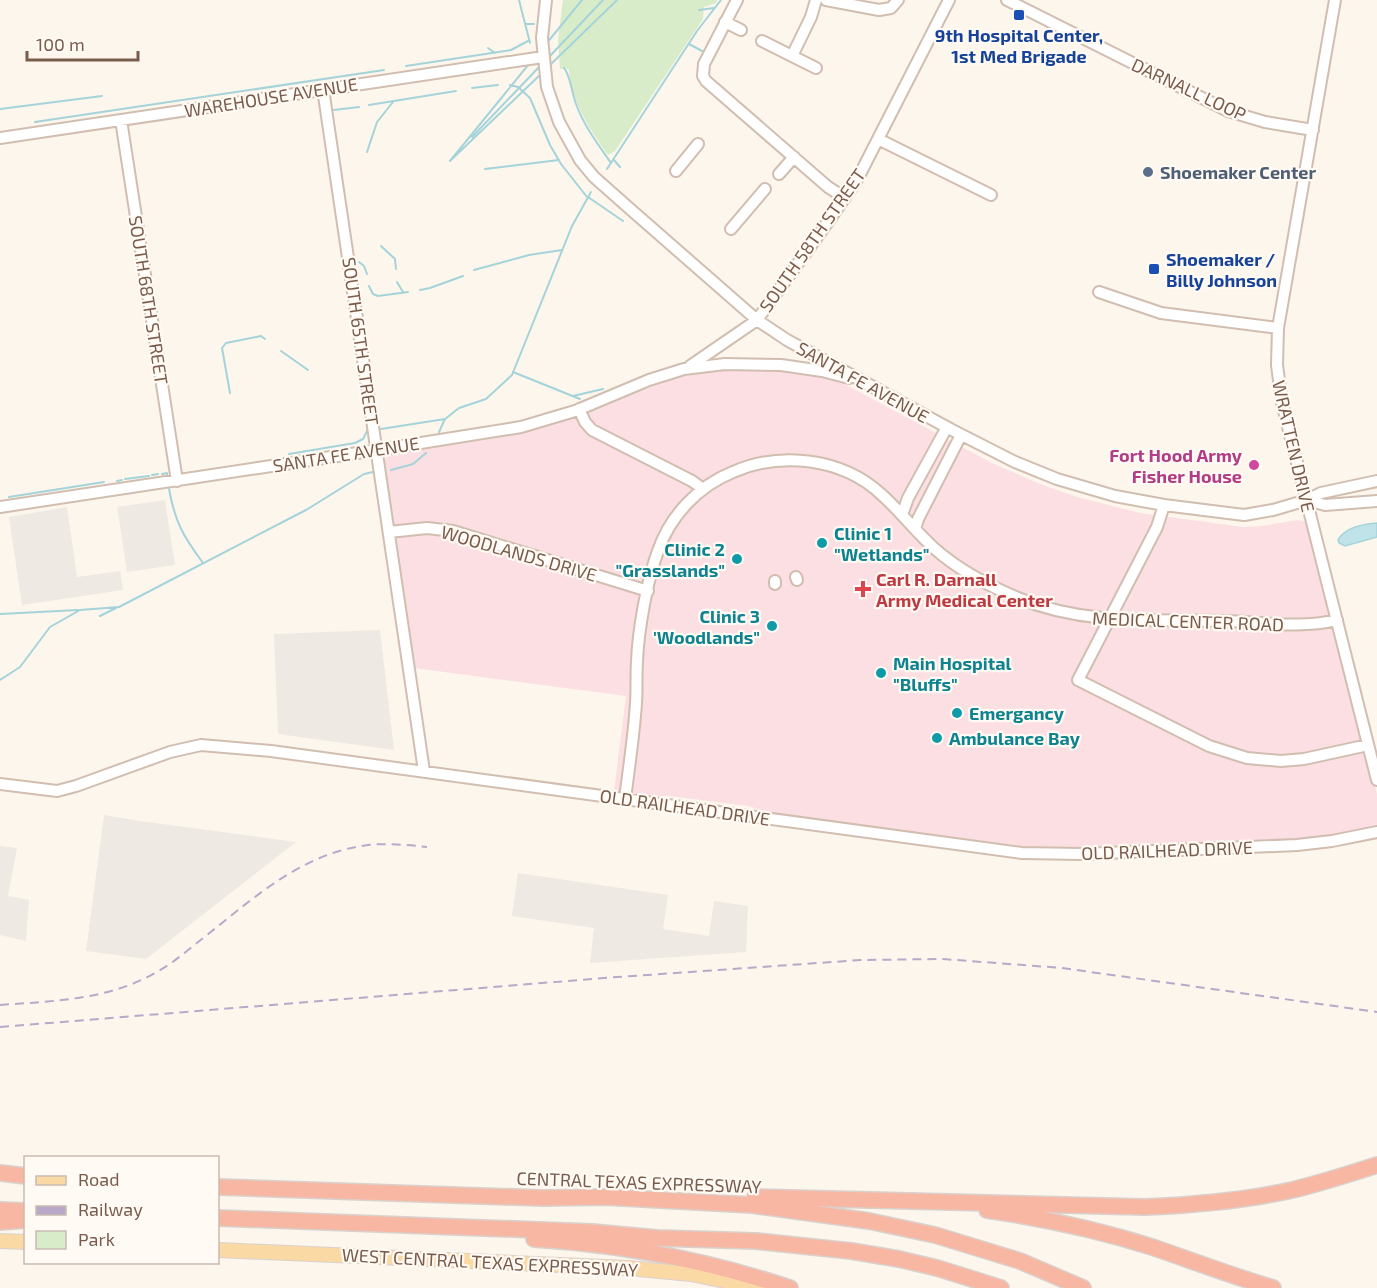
<svg xmlns="http://www.w3.org/2000/svg" width="1377" height="1288" font-family="'Exo 2',sans-serif">
	<style>
		.industrial { fill: #efe9e4 }
		.medical { fill: #fbdfe3 }
		.green { fill: #d8ecc9 }
		.water { fill: #bfe3e8; stroke: #a5d3da; stroke-width: 1.5 }
		.lines { fill: none; stroke-linecap: round; stroke-linejoin: round }
		.stream { stroke: #a5d3da; stroke-width: 2 }
		.minor-casing { stroke: #d1beb0; stroke-width: 14 }
		.major-casing { stroke: #dad1cd; stroke-width: 16 }
		.highway-casing { stroke: #dad1cd; stroke-width: 18 }
		.minor { stroke: #fff; stroke-width: 10 }
		.major { stroke: #fbd9a5; stroke-width: 14 }
		.highway { stroke: #f7b7a3; stroke-width: 15 }
		.rail { stroke: #b9a8c9; stroke-width: 2; stroke-dasharray: 9 6; stroke-linecap: butt }
		.transit-dot { fill: #1a4fb4; stroke: #fffaf3; stroke-width: 2 }
		.service-dot { fill: #5c6f8a; stroke: #fffaf3; stroke-width: 2 }
		.hotel-dot { fill: #d1479c; stroke: #fffaf3; stroke-width: 2 }
		.culture-dot { fill: #0f9aa8; stroke: #fffaf3; stroke-width: 2 }
		.health-dot { fill: #e0444e; stroke: #fffaf3; stroke-width: 2 }
		.labels { text-anchor: middle; dominant-baseline: central; stroke-width: 4.5; stroke-linejoin: round; paint-order: stroke }
		.transit-label { font-size: 18px; font-weight: bold; fill: #164399; stroke: #fffaf3 }
		.street-label { font-size: 18px; fill: #7a5c4d; stroke: #fffaf3 }
		.service-label { font-size: 18px; font-weight: bold; fill: #4e5e75; stroke: #fffaf3; text-anchor: start }
		.hotel-label { font-size: 18px; font-weight: bold; fill: #b23c85; stroke: #fffaf3; text-anchor: end }
		.culture-label { font-size: 18px; font-weight: bold; fill: #0d838f; stroke: #fffaf3; text-anchor: start }
		.health-label { font-size: 18px; font-weight: bold; fill: #be3a42; stroke: #fffaf3; text-anchor: start }
	</style>
	<rect width="100%" height="100%" fill="#fdf6ec"/>
	<!-- industrial -->
	<path class="industrial" d="M165 500 175 565 127 572 117 507Z
		M67 507 77 577 120 571 123 590 22 605 9 517Z
		M380 630 394 750 278 734 274 634Z
		M104 815 140 821 296 842 146 959 86 951Z
		M0 846 17 848 8 896 29 900 26 941 0 935Z
		M518 873 668 895 663 929 709 936 714 901 748 906 746 952 590 963 594 928 512 916Z"/>
	<!-- medical -->
	<path class="medical" d="M762 368 806 372 837 380 992 463 1040 484 1077 497 1140 513 1243 527 1261 526 1298 520 1306 522 1308 526 1377 794V826L1347 834 1302 840 1053 850 773 814 748 806 669 796H646L614 792 626 696 414 668 384 465 387 454 391 452 518 432 564 420 675 378 726 369Z"/>
	<!-- green -->
	<path class="green" d="M563 0H718L716 3 704 7 703 19 615 151 608 155C590 130 571 101 569 70L566 68 560 69 558 40Z"/>
	<!-- water -->
	<path class="water" d="M1377 523V537L1345 546 1339 543 1338 540C1345 527 1363 524 1377 523Z"/>
	<g class="lines">
		<!-- stream -->
		<path class="stream" d="M519 0 530 43
			M699 10 714 8
			M525 24H534
			M546 44 582 0
			M689 44 702 51
			M488 48 495 53
			M549 57 603 0
			M529 64 450 161 542 73
			M406 66 511 50 528 41
			M548 67 617 0
			M564 68C570 74 572 94 576 104 584 126 598 144 611 163
			M510 85 518 87 530 98 550 145 561 164 587 197
			M472 88 498 85
			M369 105 456 91
			M0 109 102 96
			M334 110 359 107
			M35 122 384 70
			M472 137 541 65
			M367 152 377 122 393 102
			M614 160 620 167
			M485 169 559 160
			M607 169 697 31 721 0
			M588 197 623 221
			M381 246 395 259 396 269
			M359 262 364 266 367 274
			M474 270 529 255 562 250
			M397 282 403 292
			M369 286 373 294 378 296 408 292
			M420 290 430 288 463 276
			M281 351 308 370
			M513 372 580 399
			M230 393 222 348 226 343 261 336 265 339
			M573 396 603 389
			M381 429 445 419
			M439 432 445 419 459 408 486 399 512 375 572 226 591 192
			M289 454 355 443 363 439 367 431
			M391 470 413 464 426 453
			M162 474 167 473V475
			M152 475 158 474
			M125 479 149 476
			M117 481 122 480
			M169 489C175 522 183 536 203 563
			M9 497 104 482
			M0 614 78 610
			M100 616 116 608
			M0 680 20 667 50 627 80 610 119 607 306 510 364 474 373 472"/>
		<!-- minor casing -->
		<g class="minor-casing">
			<path id="minor" d="M546 0 542 38 547 87 559 122 580 160 594 177 629 208 757 320 787 340 952 430 1015 462 1057 479 1115 496 1164 505 1244 515 1273 510 1307 500 1321 493 1377 481
				M737 0 704 64 703 76 706 81 828 187 845 198
				M826 0 879 10 891 8 898 0
				M1007 0 1228 111 1265 122 1313 130
				M1335 0 1278 328 1277 365 1282 403 1377 780
				M725 22 741 30
				M762 41 792 56 811 17 816 0
				M792 56 816 68
				M323 89 424 771
				M121 120 177 481
				M0 138 543 57
				M878 139 991 195
				M676 171 698 144
				M779 174 794 157
				M731 229 765 189
				M1099 292 1161 313 1278 328
				M690 366 757 320 828 222 858 178 949 0
				M579 409 585 422 592 430 692 481 703 489
				M1307 500 1325 505 1377 501
				M1164 505 1157 527 1078 680 1209 746 1247 758 1281 761 1304 759 1368 745
				M0 507 377 450 521 427 575 411 649 380 684 369 725 364 781 365 822 371 849 378
				M902 515 908 498 947 427
				M915 529 918 519 961 435
				M389 532 427 528 453 531 648 591
				M796 577 797 580
				M775 584V581
				M0 784 57 791 76 786 170 752 201 745 271 751 1022 853 1082 854 1297 845 1332 841 1377 832
				M625 799C629 767 634 735 636 703 637 689 636 675 637 662 638 631 647 580 658 551 670 516 698 486 733 472 781 451 842 458 881 494 900 511 916 532 935 549 959 570 989 586 1018 598 1087 626 1153 619 1225 621 1262 622 1300 629 1337 620"/>
		</g>
		<!-- major casing -->
		<g class="major-casing">
			<path id="major" d="M0 1241 26 1242
				M218 1250 628 1268 691 1274 760 1288"/>
		</g>
		<!-- highway casing -->
		<g class="highway-casing">
			<path id="highway" d="M0 1173 26 1176
				M218 1187 543 1198 605 1197 752 1205 869 1221 935 1235 1020 1261 1083 1288
				M755 1197 1144 1207C1194 1205 1243 1201 1292 1190 1321 1183 1349 1174 1377 1165
				M0 1210 26 1211
				M987 1210C1042 1218 1099 1230 1152 1247 1193 1261 1232 1276 1273 1288
				M218 1218 592 1232 657 1238 756 1241 851 1251 899 1259 937 1268 1001 1288
				M0 1222 26 1220
				M534 1239C623 1244 705 1260 790 1288"/>
		</g>
		<!-- minor -->
		<use href="#minor" class="minor"/>
		<!-- major -->
		<use href="#major" class="major"/>
		<!-- highway -->
		<use href="#highway" class="highway"/>
		<!-- rail -->
		<path class="rail" d="M0 1005C53 1001 108 1000 155 973 174 963 190 948 207 935 256 896 303 853 368 845 388 843 408 845 427 847
			M0 1027 604 978 861 960 943 959 1062 968 1377 1012"/>
	</g>
	<!-- markers -->
	<g class="transit-dot">
		<rect x="1013" y="9" width="12" height="12" rx="3"/>
		<rect x="1148" y="263" width="12" height="12" rx="3"/>
	</g>
	<circle class="service-dot" cx="1148" cy="172" r="6"/>
	<circle class="hotel-dot" cx="1254" cy="465" r="6"/>
	<g class="culture-dot">
		<circle cx="822" cy="543" r="6"/>
		<circle cx="737" cy="559" r="6"/>
		<circle cx="772" cy="626" r="6"/>
		<circle cx="881" cy="673" r="6"/>
		<circle cx="957" cy="713" r="6"/>
		<circle cx="937" cy="738" r="6"/>
	</g>
	<path class="health-dot" d="M860 580h6v6h6v6h-6v6h-6v-6h-6v-6h6z"/>
	<g class="labels">
		<!-- transit labels -->
		<g class="transit-label">
			<text x="1019" y="35">9th Hospital Center,<tspan x="1019" dy="21">1st Med Brigade</tspan></text>
			<text x="1166" y="259" text-anchor="start">Shoemaker /<tspan x="1166" dy="21">Billy Johnson</tspan></text>
		</g>
		<!-- street labels -->
		<g class="street-label">
			<text transform="translate(1189 89) rotate(25)">DARNALL LOOP</text>
			<text transform="translate(271 97) rotate(-9)">WAREHOUSE AVENUE</text>
			<text transform="translate(812 240) rotate(-55)">SOUTH 58TH STREET</text>
			<text transform="translate(149 300) rotate(81)">SOUTH 68TH STREET</text>
			<text transform="translate(361 341) rotate(82)">SOUTH 65TH STREET</text>
			<text transform="translate(863 382) rotate(29)">SANTA FE AVENUE</text>
			<text transform="translate(1294 446) rotate(77)">WRATTEN DRIVE</text>
			<text transform="translate(346 454) rotate(-9)">SANTA FE AVENUE</text>
			<text transform="translate(519 553) rotate(16)">WOODLANDS DRIVE</text>
			<text transform="translate(1188 621) rotate(2)">MEDICAL CENTER ROAD</text>
			<text transform="translate(685 807) rotate(8)">OLD RAILHEAD DRIVE</text>
			<text transform="translate(1167 850) rotate(-2)">OLD RAILHEAD DRIVE</text>
			<text transform="translate(639 1182) rotate(2)">CENTRAL TEXAS EXPRESSWAY</text>
			<text transform="translate(490 1262) rotate(3)">WEST CENTRAL TEXAS EXPRESSWAY</text>
		</g>
		<!-- service labels -->
		<g class="service-label">
			<text x="1160" y="172">Shoemaker Center</text>
		</g>
		<!-- hotel labels -->
		<g class="hotel-label">
			<text x="1242" y="455">Fort Hood Army<tspan x="1242" dy="21">Fisher House</tspan></text>
		</g>
		<!-- culture labels -->
		<g class="culture-label">
			<text x="834" y="533">Clinic 1<tspan x="834" dy="21">"Wetlands"</tspan></text>
			<text x="725" y="549" text-anchor="end">Clinic 2<tspan x="725" dy="21">"Grasslands"</tspan></text>
			<text x="760" y="616" text-anchor="end">Clinic 3<tspan x="760" dy="21">'Woodlands"</tspan></text>
			<text x="893" y="663">Main Hospital<tspan x="893" dy="21">"Bluffs"</tspan></text>
			<text x="969" y="713">Emergancy</text>
			<text x="949" y="738">Ambulance Bay</text>
		</g>
		<!-- health labels -->
		<g class="health-label">
			<text x="876" y="579">Carl R. Darnall<tspan x="876" dy="21">Army Medical Center</tspan></text>
		</g>
	</g>
	<!-- legend -->
	<rect x="24" y="1156" width="195" height="108" fill="#fffaf3" stroke="#cabbb1" stroke-width="1.5"/>
	<rect x="36" y="1176" width="30" height="9" fill="#fbd9a5" stroke="#cabbb1" stroke-width="1.5"/>
	<text x="78" y="1186" font-size="18" fill="#7a5c4d">Road</text>
	<rect x="36" y="1206" width="30" height="9" fill="#b9a8c9" stroke="#cabbb1" stroke-width="1.5"/>
	<text x="78" y="1216" font-size="18" fill="#7a5c4d">Railway</text>
	<rect x="36" y="1231" width="30" height="18" fill="#d8ecc9" stroke="#cabbb1" stroke-width="1.5"/>
	<text x="78" y="1246" font-size="18" fill="#7a5c4d">Park</text>
	<!-- scale -->
	<path d="M27 51v9h111v-9" fill="none" stroke="#7a5c4d" stroke-width="3"/>
	<text x="36" y="51" font-size="18" fill="#7a5c4d" stroke="#fffaf3" stroke-width="4.5" paint-order="stroke">100 m</text>
</svg>
